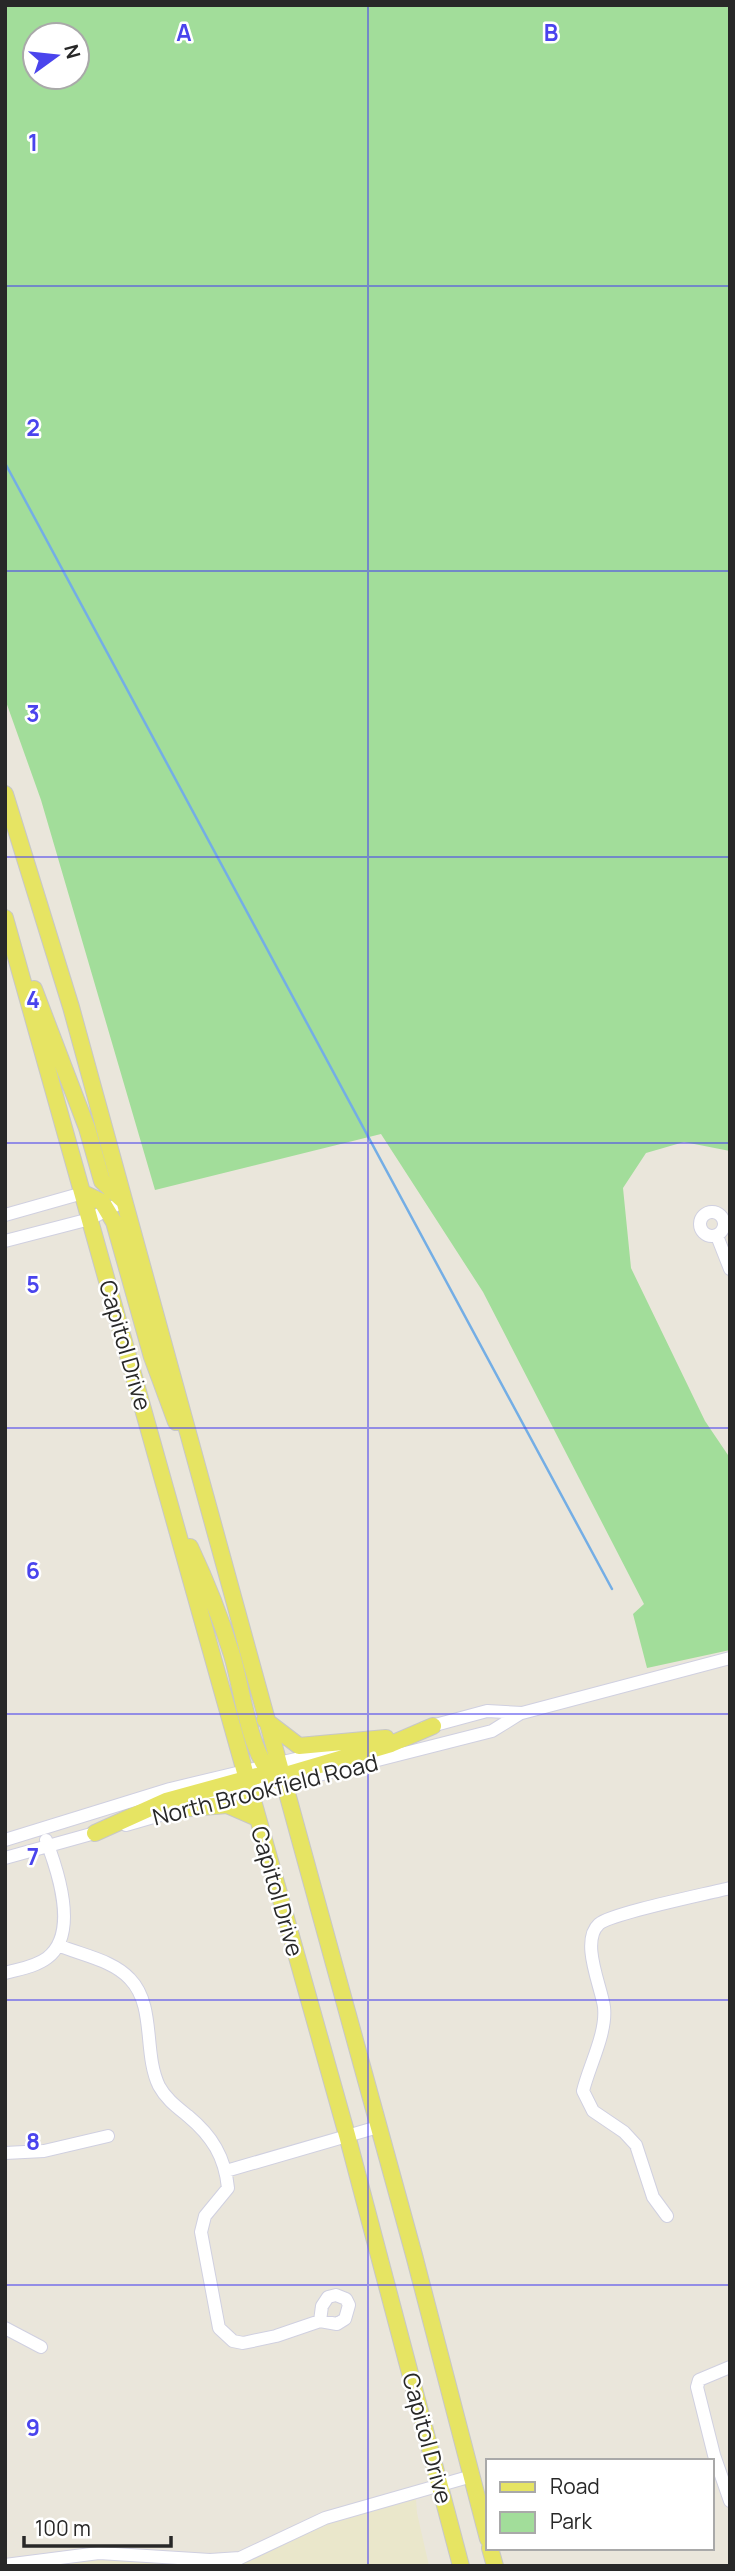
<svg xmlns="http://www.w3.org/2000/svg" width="735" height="2571" font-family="Manrope,sans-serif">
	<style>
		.education { fill: #eae7cb }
		.green { fill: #a2dd9a; fill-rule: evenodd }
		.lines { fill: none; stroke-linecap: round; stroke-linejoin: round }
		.stream { stroke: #74aee5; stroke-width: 2.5 }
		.minor-casing { stroke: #d0d0e0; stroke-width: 14 }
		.major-casing { stroke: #c7c7c7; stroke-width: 18 }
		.minor { stroke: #fff; stroke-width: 12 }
		.major { stroke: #e6e463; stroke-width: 16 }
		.grid { fill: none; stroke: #4a44ed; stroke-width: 2; stroke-opacity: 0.55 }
		.labels { text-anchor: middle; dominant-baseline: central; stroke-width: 5; stroke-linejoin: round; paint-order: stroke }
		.street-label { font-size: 23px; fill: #282828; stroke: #fff }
		.grid-label { font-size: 23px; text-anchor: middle; font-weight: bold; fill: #4a44ed; stroke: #fff; stroke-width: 5; stroke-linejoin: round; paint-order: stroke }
	</style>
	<rect width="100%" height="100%" fill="#eae6db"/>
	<!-- education -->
	<path class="education" d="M416 2499 417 2513 429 2566H222L258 2557 328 2522Z
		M87 2558 211 2566H62L65 2562Z"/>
	<!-- green -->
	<path class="green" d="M5 5H730V1151L684 1142 646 1153 623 1188 631 1268 705 1421 730 1458V1650L647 1668 633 1614 644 1604 483 1292 381 1134 155 1190 41 800 5 699ZM35 35H77V77H35Z"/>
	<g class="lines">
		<!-- stream -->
		<path class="stream" d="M5 463 612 1589"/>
		<!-- minor casing -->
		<g class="minor-casing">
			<path id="minor" d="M700 1224a12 12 0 1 1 24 0a12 12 0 1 1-24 0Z
				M5 1215 83 1193 89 1195
				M717 1236 730 1269
				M5 1241 90 1219 124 1201
				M424 1728 487 1711 522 1713 730 1658
				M126 1825 233 1794 283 1784 492 1731 521 1713
				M5 1840 170 1789 346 1747
				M5 1858 102 1831
				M58 1945C81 1955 113 1960 130 1979 156 2006 143 2053 159 2086 166 2099 177 2107 188 2116 212 2136 225 2157 228 2188L205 2216 201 2232 219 2328 233 2341 243 2343 276 2336 320 2321
				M5 1973C19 1969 35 1967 47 1958 79 1934 58 1871 46 1840
				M5 2153 44 2151 108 2136
				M226 2171 378 2127
				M667 2216 653 2197 636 2145 624 2132 593 2111 583 2091C589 2066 607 2033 604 2007 601 1986 580 1941 599 1924 612 1913 707 1894 730 1888
				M336 2295 346 2299 349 2305 345 2319 337 2324 320 2321 322 2306 328 2297Z
				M5 2328 41 2347
				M730 2367 699 2380 697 2387 714 2455 730 2501
				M5 2565 99 2553 210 2560 240 2558 325 2518 472 2476"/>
		</g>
		<!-- major casing -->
		<g class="major-casing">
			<path id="major" d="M5 794 71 1007 414 2255 488 2539
				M5 918 347 2135 461 2566
				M34 989 87 1128 102 1181 124 1201
				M83 1193 102 1202 114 1222 152 1357 176 1422
				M190 1547C206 1581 220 1616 231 1652 243 1688 249 1766 283 1784
				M265 1720 299 1746 386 1738
				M272 1779 391 1744 433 1726
				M189 1808 227 1805 257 1818
				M95 1833 166 1801 257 1776
				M490 2548 495 2566"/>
		</g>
		<!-- minor -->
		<use href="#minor" class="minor"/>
		<!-- major -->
		<use href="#major" class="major"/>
	</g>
	<!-- grid -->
	<path class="grid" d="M368 5V2566M5 286H730M5 571H730M5 857H730M5 1143H730M5 1428H730M5 1714H730M5 2000H730M5 2285H730"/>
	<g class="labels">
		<!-- street labels -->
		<g class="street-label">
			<text transform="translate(126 1345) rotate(74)">Capitol Drive</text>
			<text transform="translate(265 1789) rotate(-14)">North Brookfield Road</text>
			<text transform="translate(278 1891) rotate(74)">Capitol Drive</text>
			<text transform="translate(428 2438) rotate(75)">Capitol Drive</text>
		</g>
	</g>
	<g class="grid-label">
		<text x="184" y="41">A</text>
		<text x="551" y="41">B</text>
		<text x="33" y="151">1</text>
		<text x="33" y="436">2</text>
		<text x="33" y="722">3</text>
		<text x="33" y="1008">4</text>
		<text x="33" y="1293">5</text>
		<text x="33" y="1579">6</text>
		<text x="33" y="1865">7</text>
		<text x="33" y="2150">8</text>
		<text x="33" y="2436">9</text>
	</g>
	<!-- border -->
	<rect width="735" height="2571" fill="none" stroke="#282828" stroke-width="14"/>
	<!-- legend -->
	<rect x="486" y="2459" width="228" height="91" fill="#ffffff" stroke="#a9a9a9" stroke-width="2"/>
	<rect x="500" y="2482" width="35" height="10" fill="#e6e463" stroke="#a9a9a9" stroke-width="2"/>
	<text x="550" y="2494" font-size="21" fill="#282828">Road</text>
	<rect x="500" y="2512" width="35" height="21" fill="#a2dd9a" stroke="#a9a9a9" stroke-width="2"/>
	<text x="550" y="2529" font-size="21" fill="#282828">Park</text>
	<!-- north arrow -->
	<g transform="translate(56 56) rotate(75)"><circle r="33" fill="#ffffff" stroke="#a9a9a9" stroke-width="2"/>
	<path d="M0-5L12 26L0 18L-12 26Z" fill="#4a44ed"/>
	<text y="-10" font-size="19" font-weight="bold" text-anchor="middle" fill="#282828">N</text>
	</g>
	<!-- scale -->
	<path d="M24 2536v10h147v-10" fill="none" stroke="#282828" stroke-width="3.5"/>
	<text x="35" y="2536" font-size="21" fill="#282828" stroke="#ffffff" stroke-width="5" paint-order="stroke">100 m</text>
</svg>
